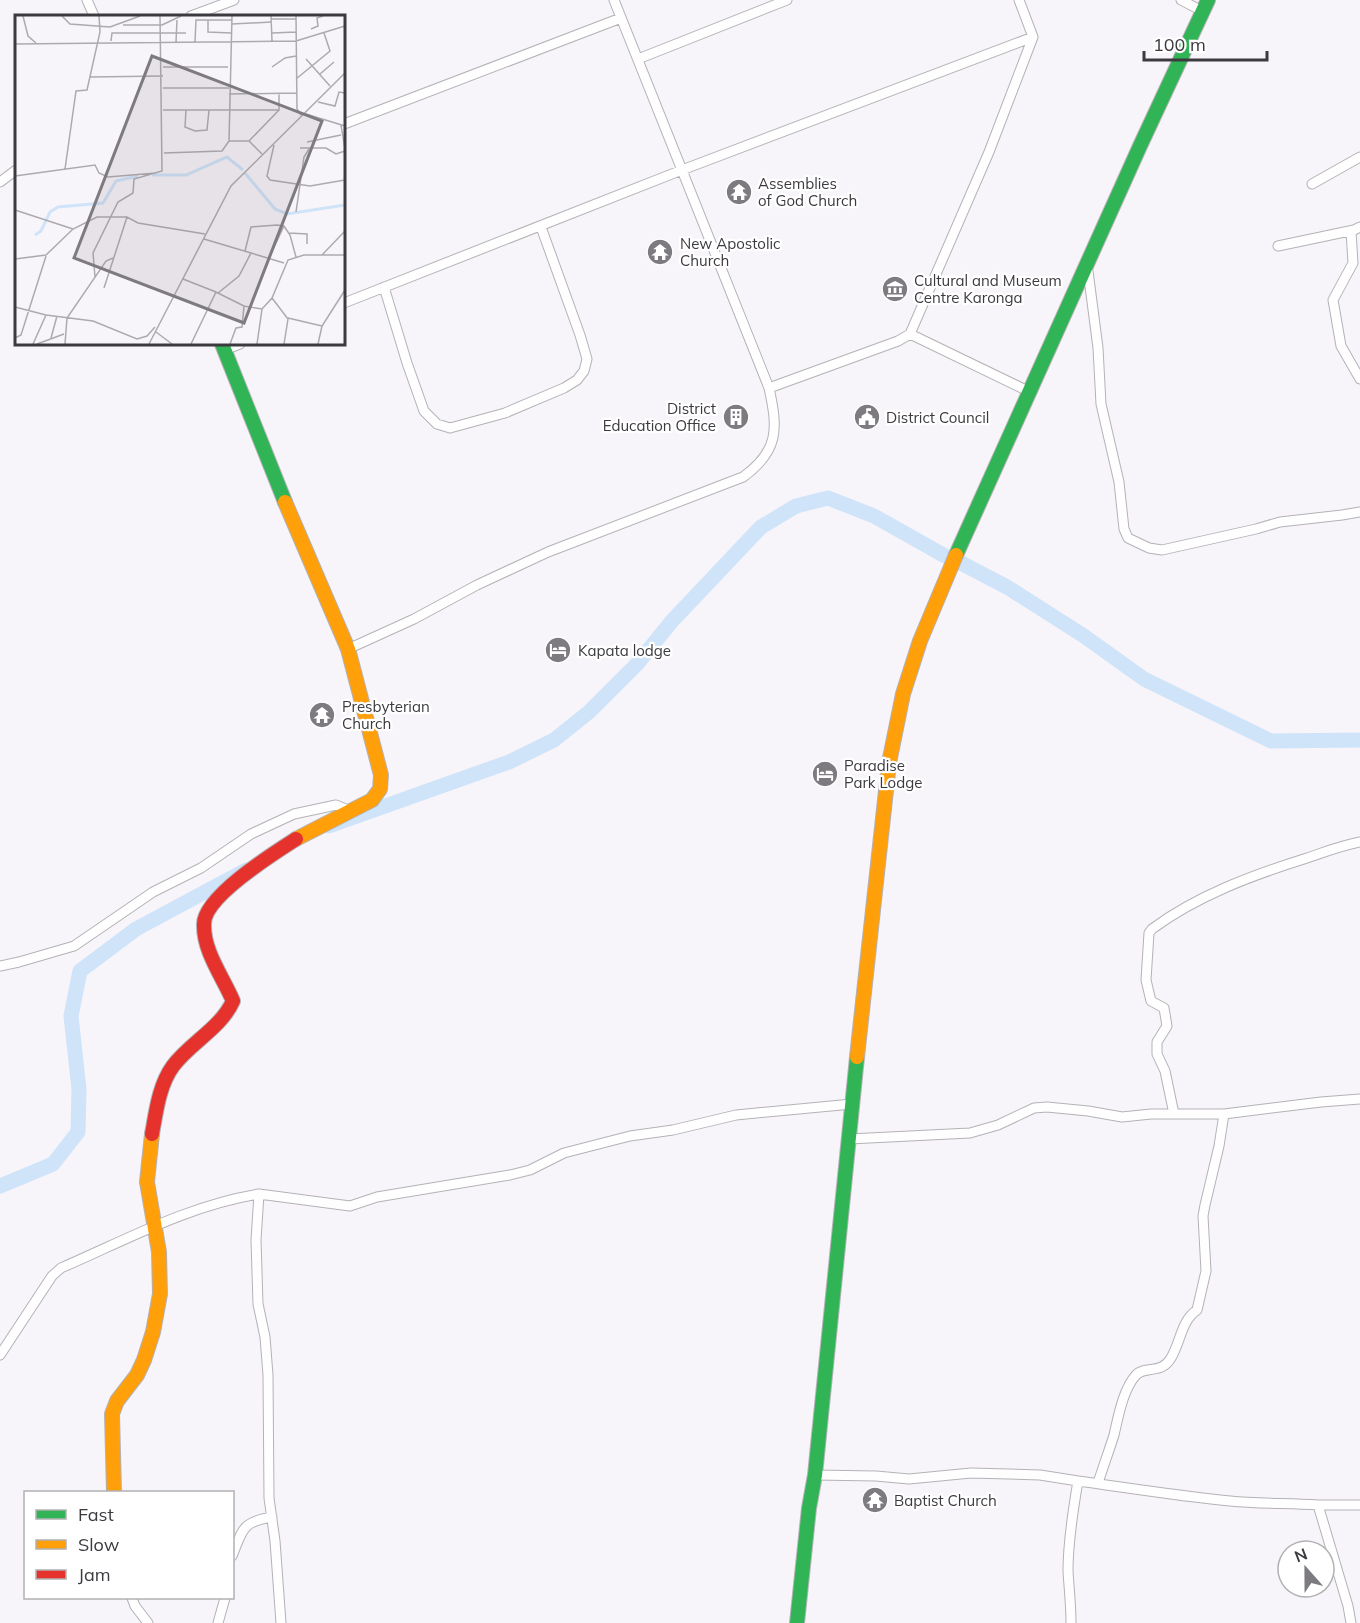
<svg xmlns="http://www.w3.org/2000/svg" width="1360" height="1623" font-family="Mulish,sans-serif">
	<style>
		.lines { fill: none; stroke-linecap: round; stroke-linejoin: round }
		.river { stroke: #cfe3f9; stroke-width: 15 }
		.street-casing { stroke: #b4b2b6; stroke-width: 11 }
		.fast-casing { stroke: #b4b2b6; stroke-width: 16 }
		.slow-casing { stroke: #b4b2b6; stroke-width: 16 }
		.jam-casing { stroke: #b4b2b6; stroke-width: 16 }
		.street { stroke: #fefefe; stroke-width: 9 }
		.fast { stroke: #30b455; stroke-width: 14 }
		.slow { stroke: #ff9f0a; stroke-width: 14 }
		.jam { stroke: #e5322d; stroke-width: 14 }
		.labels { text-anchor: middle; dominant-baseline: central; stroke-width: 4.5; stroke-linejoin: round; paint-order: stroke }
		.poi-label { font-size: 15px; fill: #3d3a3f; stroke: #fff; text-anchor: start }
		.inset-river { fill: none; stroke: #cfe3f9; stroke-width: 3 }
		.inset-road { fill: none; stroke: #adaaaf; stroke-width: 1.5 }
		.view { fill: #7e7b80; fill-opacity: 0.15; stroke: #7e7b80; stroke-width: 3 }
		.inset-edge { fill: none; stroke: #3d3a3f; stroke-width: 3 }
	</style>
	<rect width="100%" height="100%" fill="#f8f5fa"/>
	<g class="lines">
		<!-- river -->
		<path class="river" d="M961 563 1007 587 1084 636 1144 679 1271 741 1360 740
			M329 826 509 762 554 740 589 712 637 664 672 621 761 527 796 506 828 498 874 516 945 556
			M0 1186 53 1164 78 1132 79 1089 71 1016 80 971 136 929 246 870"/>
		<!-- street casing -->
		<g class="street-casing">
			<path id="street" d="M87 0 94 16
				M614 0 769 388
				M1181 0 1202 11
				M191 16 234 0
				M638 59 787 0
				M344 124 621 18
				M0 182 16 170
				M1312 184 1360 157
				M1351 231 1353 263 1333 300 1341 346 1360 379
				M1278 246 1354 230 1360 227
				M1088 271 1098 348 1101 404 1119 482 1124 529 1128 538 1149 548 1162 550 1256 529 1280 522 1342 515 1360 512
				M384 287 407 363 424 411 437 424 450 428 505 413 564 388 577 380 584 371 587 359 580 335 541 227
				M344 303 682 170 1033 37 1019 0
				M910 334 989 152 1033 37
				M224 350 240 344
				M348 649 414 619 477 585 548 552 743 477C779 451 778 429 769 388L898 341 910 334 1030 392
				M0 966 19 962 74 946 153 892 201 868 251 834 294 814 336 805 348 810
				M1174 1114 1165 1071 1157 1054V1042L1167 1026 1164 1008 1151 1001 1146 980 1149 933 1152 929C1198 895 1253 875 1307 858 1325 852 1340 846 1360 842
				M849 1139 970 1133 998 1125 1034 1108 1047 1107 1088 1111 1122 1117 1151 1114H1224
				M0 1355 52 1276 61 1268C126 1240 189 1205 259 1194
				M815 1475 876 1476 909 1479 971 1473 1040 1475 1078 1481
				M1098 1483C1103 1467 1109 1451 1114 1435 1118 1418 1123 1389 1136 1375 1146 1365 1161 1375 1171 1358 1181 1341 1181 1321 1197 1310L1206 1271 1203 1216 1205 1205 1219 1146 1224 1114 1321 1102 1360 1099
				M232 1556C243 1530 241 1522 272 1517
				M132 1598 135 1606 148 1623
				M218 1623 225 1598
				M281 1623 275 1541 269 1498 268 1375 265 1337 258 1304 256 1240 259 1194 350 1206 377 1197 510 1175 530 1170 564 1153 630 1136 673 1130 736 1115 852 1104
				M1071 1623C1071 1605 1069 1588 1068 1571 1068 1541 1073 1510 1078 1481 1129 1488 1179 1496 1230 1501 1259 1504 1289 1503 1318 1505
				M1351 1623 1348 1606 1318 1505H1360"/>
		</g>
		<!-- fast casing -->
		<g class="fast-casing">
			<path id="fast" d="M222 344 285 502
				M956 555 1140 146 1208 0
				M797 1623 809 1508 815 1475 857 1057"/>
		</g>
		<!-- slow casing -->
		<g class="slow-casing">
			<path id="slow" d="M285 502 348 649 381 775 380 789 372 800 296 839
				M857 1057 889 763 903 694 920 641 956 555
				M114 1492 112 1414 117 1401 137 1375 144 1360 153 1332 160 1294 159 1252 147 1182 152 1134"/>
		</g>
		<!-- jam casing -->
		<g class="jam-casing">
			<path id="jam" d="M152 1134C156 1112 159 1085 173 1066 190 1043 221 1028 233 1001 223 977 203 951 204 924 204 897 274 853 296 839"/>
		</g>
		<!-- street -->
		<use href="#street" class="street"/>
		<!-- fast -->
		<use href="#fast" class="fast"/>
		<!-- slow -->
		<use href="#slow" class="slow"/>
		<!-- jam -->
		<use href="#jam" class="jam"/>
	</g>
	<!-- icons -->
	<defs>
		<g id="temple-disc" transform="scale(1.35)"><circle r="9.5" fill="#7e7b80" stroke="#fff"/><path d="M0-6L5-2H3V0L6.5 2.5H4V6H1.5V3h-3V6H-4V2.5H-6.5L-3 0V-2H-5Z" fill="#fff"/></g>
		<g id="museum-disc" transform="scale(1.35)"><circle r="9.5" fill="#7e7b80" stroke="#fff"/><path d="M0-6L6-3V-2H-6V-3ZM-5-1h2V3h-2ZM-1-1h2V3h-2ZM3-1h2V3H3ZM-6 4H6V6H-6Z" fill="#fff"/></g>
		<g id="building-disc" transform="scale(1.35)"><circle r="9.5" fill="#7e7b80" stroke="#fff"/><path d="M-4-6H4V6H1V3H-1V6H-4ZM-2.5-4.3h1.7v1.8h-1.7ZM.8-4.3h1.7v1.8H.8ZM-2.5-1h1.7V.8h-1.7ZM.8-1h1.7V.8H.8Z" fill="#fff"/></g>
		<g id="civic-disc" transform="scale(1.35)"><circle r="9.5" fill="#7e7b80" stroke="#fff"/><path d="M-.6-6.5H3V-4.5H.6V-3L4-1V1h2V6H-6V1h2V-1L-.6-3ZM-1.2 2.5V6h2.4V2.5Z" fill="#fff"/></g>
		<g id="hotel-disc" transform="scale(1.35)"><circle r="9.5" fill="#7e7b80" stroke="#fff"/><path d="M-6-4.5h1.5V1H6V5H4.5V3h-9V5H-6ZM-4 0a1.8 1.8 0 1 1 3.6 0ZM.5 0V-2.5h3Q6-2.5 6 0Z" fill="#fff"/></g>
	</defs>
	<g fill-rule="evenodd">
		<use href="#temple-disc" x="739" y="192"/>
		<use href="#temple-disc" x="660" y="252"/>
		<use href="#museum-disc" x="895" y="289"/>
		<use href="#building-disc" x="736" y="417"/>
		<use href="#civic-disc" x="867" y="417"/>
		<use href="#hotel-disc" x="558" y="650"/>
		<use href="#temple-disc" x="322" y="715"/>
		<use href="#hotel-disc" x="825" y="774"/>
		<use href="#temple-disc" x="875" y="1500"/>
	</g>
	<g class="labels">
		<!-- poi labels -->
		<g class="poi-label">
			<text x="758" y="183">Assemblies<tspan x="758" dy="17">of God Church</tspan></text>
			<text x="680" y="243">New Apostolic<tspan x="680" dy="17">Church</tspan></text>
			<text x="914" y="280">Cultural and Museum<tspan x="914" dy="17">Centre Karonga</tspan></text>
			<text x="716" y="408" text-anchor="end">District<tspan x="716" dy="17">Education Office</tspan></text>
			<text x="886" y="417">District Council</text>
			<text x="578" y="650">Kapata lodge</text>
			<text x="342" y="706">Presbyterian<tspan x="342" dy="17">Church</tspan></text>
			<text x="844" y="765">Paradise<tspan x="844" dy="17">Park Lodge</tspan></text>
			<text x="894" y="1500">Baptist Church</text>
		</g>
	</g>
	<!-- overview -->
	<g transform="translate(15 15)">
		<rect width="330" height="330" fill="#f8f5fa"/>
		<path class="inset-river" d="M230 158 260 194 272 199 330 190M137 160H171L212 142 228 155M20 220 26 216 35 197 43 192 88 188 101 166 123 161"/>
		<path class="inset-road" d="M8 1 13 21 21 28M47 1 55 9 95 12 125 1M256 1 257 26M281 1 282 94 286 100M256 4H281M193 5V17L216 18M217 9 257 7M108 10H147L166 1M296 14 303 11 302 3 308 1M257 18 281 17M96 26 97 18H171M161 27 162 5M180 27 181 5H217M0 29 281 26 330 11M291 44 315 71M148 52H213M257 52 270 43 281 41M305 59 319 47M75 62 148 61M281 64 315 36 309 18M148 73H214M214 79 282 78M303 87 320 91 324 77 330 78M148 95H264V78M171 95 170 112 180 116 192 115 194 95M291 99 330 111M326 110 330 134M214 126 217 1M234 126 264 95M292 127 326 120M259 130 252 161 255 165 295 171 330 165M285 133H311L321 139 330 136M149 138 207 136 214 126H234L247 139M50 154 61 76 72 75 85 17 84 1M0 161 80 150 84 158 93 162 141 158M0 195 58 214M281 197 289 142 294 134M274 218 292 219V229M189 224 236 238M230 236 236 212 262 210 269 211 275 220 281 242M307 240 330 216M254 243 269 211M0 244 31 240 58 214 82 202H112M80 262 78 238 103 187 118 178 119 164 147 156 145 1M168 264 201 277M89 273 112 202 123 208 190 219M203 278 224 261 236 238 269 248M257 283 273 304 269 329M0 292 31 300 78 306 122 324 132 321 140 312M273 303 307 311M141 317 157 329M0 323 6 320 31 241M36 323 42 301M18 329 31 300M22 329 49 319M50 329 52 303 91 246 98 243M134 329 216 171 330 58M176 329 201 277 229 291M215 329 221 313 227 312 229 291 247 294 257 283 273 245 289 240H330M242 329 247 294M303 329 307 311 330 275"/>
		<path class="view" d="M137 41 307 106 229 308 59 243Z"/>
		<rect width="330" height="330" class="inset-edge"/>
	</g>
	<!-- legend -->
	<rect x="24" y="1491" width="210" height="108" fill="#ffffff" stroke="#b1b0b2" stroke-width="1.5"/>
	<rect x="36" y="1510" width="30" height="9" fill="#30b455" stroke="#b1b0b2" stroke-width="1.5"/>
	<text x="78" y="1521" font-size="18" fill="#3d3a3f">Fast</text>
	<rect x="36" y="1540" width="30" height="9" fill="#ff9f0a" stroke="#b1b0b2" stroke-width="1.5"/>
	<text x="78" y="1551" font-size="18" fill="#3d3a3f">Slow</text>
	<rect x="36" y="1570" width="30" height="9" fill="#e5322d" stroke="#b1b0b2" stroke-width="1.5"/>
	<text x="78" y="1581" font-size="18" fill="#3d3a3f">Jam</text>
	<!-- north arrow -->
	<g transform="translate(1306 1569) rotate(339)"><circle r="28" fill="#ffffff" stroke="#b1b0b2" stroke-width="1.5"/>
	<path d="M0-4.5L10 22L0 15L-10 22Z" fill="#7e7b80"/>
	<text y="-9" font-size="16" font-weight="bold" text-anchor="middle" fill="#3d3a3f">N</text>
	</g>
	<!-- scale -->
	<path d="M1144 51v9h123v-9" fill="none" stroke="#3d3a3f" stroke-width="3"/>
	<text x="1153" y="51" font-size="18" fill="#3d3a3f" stroke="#ffffff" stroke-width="4.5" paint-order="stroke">100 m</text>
</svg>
